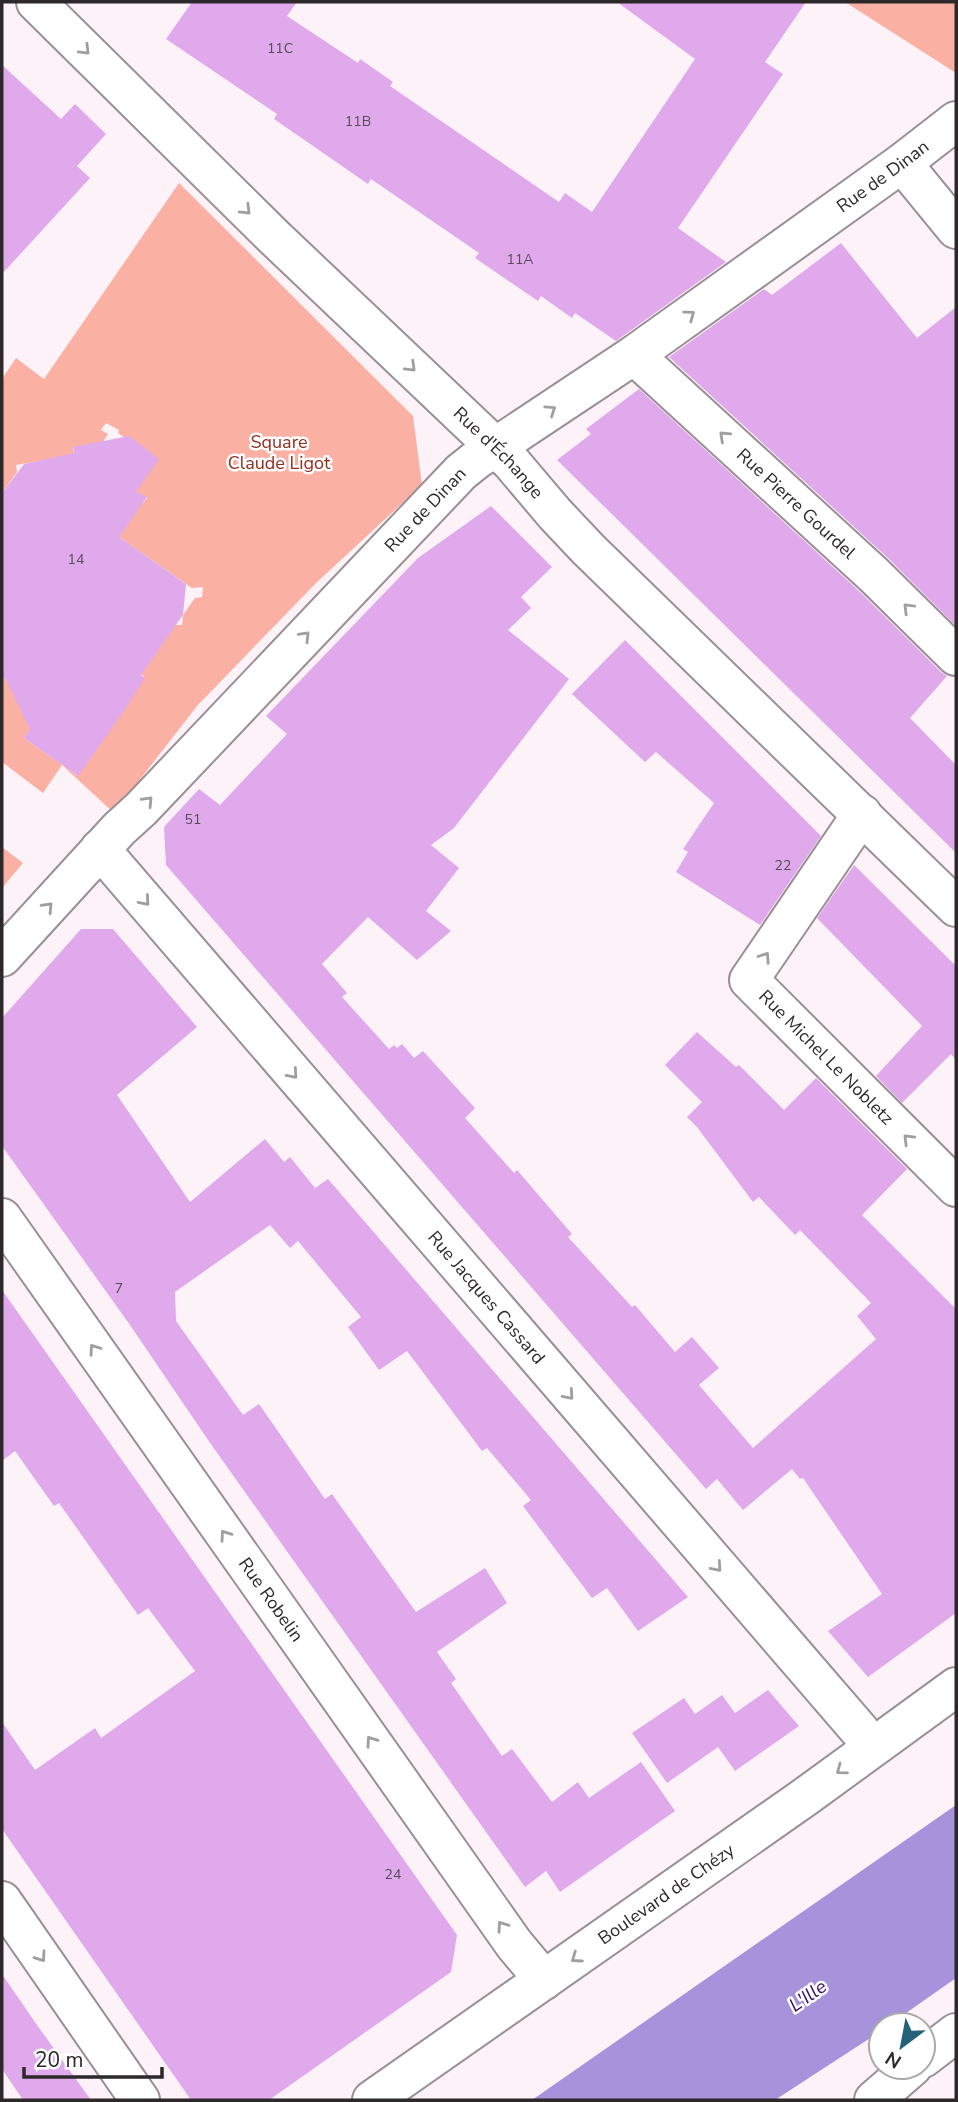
<svg xmlns="http://www.w3.org/2000/svg" width="958" height="2102" font-family="'Nunito Sans',sans-serif">
	<style>
		.green { fill: #fab1a4; fill-rule: evenodd }
		.water { fill: #a792dc }
		.building { fill: #dfa9eb }
		.lines { fill: none; stroke-linecap: round; stroke-linejoin: round }
		.street-casing { stroke: #998f94; stroke-width: 42 }
		.primary-casing { stroke: #998f94; stroke-width: 42 }
		.street { stroke: #fff; stroke-width: 38 }
		.primary { stroke: #fff; stroke-width: 38 }
		.oneway { stroke: #a09fa0 }
		.labels { text-anchor: middle; dominant-baseline: central; stroke-width: 5; stroke-linejoin: round; paint-order: stroke }
		.number-label { font-size: 14px; fill: #5a495b }
		.street-label { font-size: 18px; fill: #2d292b; stroke: #fff }
		.park-label { font-size: 18px; fill: #912d1f; stroke: #fff }
		.water-label { font-size: 19px; font-style: italic; fill: #361067; stroke: #fff }
	</style>
	<rect width="100%" height="100%" fill="#fdf2f8"/>
	<!-- green -->
	<path class="green" d="M845 2H956V73Z
		M179 183 413 416 422 485 316 583 197 706 114 813 62 765 43 793 2 762V677L6 680 145 678 141 674 175 625H182L183 615 195 598 202 597 203 587 192 588 113 533 135 500 143 503 147 498 134 491 144 480 145 452 118 433 119 430 106 423 101 430 108 434 91 460 73 447 74 455 16 465 17 472 2 493V379L16 358 44 379ZM49 702 78 776 24 738Z
		M2 847 23 863 2 888Z"/>
	<!-- water -->
	<path class="water" d="M956 1805V1978L889 2025H881V2031L775 2100H532Z"/>
	<!-- building -->
	<path class="building" d="M192 2H297L287 16 358 63 360 59 393 82 390 86 559 202 565 193 592 212 695 59 617 2H806L765 62 783 74 678 228 726 262 616 341 575 313 572 318 541 296 538 301 475 258 479 253 371 179 368 184 274 119 277 114 166 39Z
		M2 65 61 119 75 104 106 134 77 166 90 178 2 274Z
		M841 243 917 338 956 307V626L889 559 669 357 764 289 772 295Z
		M639 389 859 591 941 672 947 676 910 718 956 765V853L557 460 591 434 586 429Z
		M129 436 159 459 136 492 147 497 119 537 186 584 183 615 141 675 145 678 126 708 78 776 24 738 30 729 6 680 2 677V493L24 464 74 453 73 447Z
		M491 506 552 567 521 597 531 608 508 630 569 679 454 828 431 845 459 868 426 911 451 931 417 960 368 917 322 964 347 993 342 997 389 1049 394 1045 397 1048 402 1044 414 1058 423 1051 475 1108 465 1118 514 1173 517 1170 572 1234 568 1237 632 1307 635 1305 675 1352 692 1337 719 1368 699 1385 753 1448 876 1339 857 1316 871 1303 800 1230 795 1235 759 1197 753 1202 697 1127 687 1117 702 1102 665 1065 697 1032 736 1067 739 1065 784 1110 816 1078 907 1169 862 1215 956 1309V1613L868 1677 828 1631 882 1594 803 1478 800 1479 792 1469 743 1510 717 1479 706 1489 166 865 164 827 199 789 220 805 287 734 266 716 418 558Z
		M625 640 821 836 760 925 676 872 688 852 683 849 714 803 656 752 645 762 572 694Z
		M854 865 956 966V1060L951 1054 902 1103 876 1076 922 1026 817 918Z
		M81 929H113L197 1027 117 1095 190 1202 265 1139 284 1162 290 1157 315 1188 328 1179 688 1597 638 1631 607 1588 592 1598 523 1506 531 1500 487 1448 482 1451 407 1351 379 1370 348 1327 361 1317 298 1241 290 1248 270 1225 175 1292 176 1321 243 1415 259 1404 325 1499 332 1494 416 1612 485 1568 507 1603 437 1652 456 1679 451 1683 502 1756 512 1749 552 1802 578 1782 589 1798 641 1762 675 1811 560 1892 546 1871 525 1887 208 1440 130 1325 2 1146V1018Z
		M2 1290 457 1935 451 1972 269 2100H191L2 1829V1722L35 1770 95 1728 101 1738 195 1671 148 1608 138 1615 59 1503 54 1506 15 1451 2 1461Z
		M768 1690 799 1726 735 1771 718 1747 667 1783 632 1733 684 1698 695 1714 722 1695 735 1713Z
		M2 1974 37 2025 91 2100H23L2 2069Z"/>
	<g class="lines">
		<!-- street casing -->
		<g class="street-casing">
			<g id="street">
				<path id="s1" d="M36 2 274 237 511 462 555 514 588 549 956 907"/>
				<path d="M902 163 956 229"/>
				<path id="s2" d="M634 355 874 575 956 656"/>
				<path id="s3" d="M862 814 749 980 956 1187"/>
				<path id="s4" d="M100 849 860 1731 871 1747"/>
				<path id="s5" d="M2 957 119 829 141 809 461 472 476 460 634 355 902 163 956 121"/>
				<path id="s6" d="M2 1218 514 1944 544 1980"/>
				<path d="M2 1901 140 2100"/>
			</g>
		</g>
		<!-- primary casing -->
		<g class="primary-casing">
			<g id="primary">
				<path d="M923 2058 956 2033"/>
				<path id="s7" d="M372 2100 805 1797 956 1687"/>
				<path d="M874 2100 912 2067"/>
			</g>
		</g>
		<!-- street -->
		<use href="#street" class="street"/>
		<!-- primary -->
		<use href="#primary" class="primary"/>
	</g>
	<!-- one-way arrows -->
	<defs><path id="oneway-chevron" d="M-2-3.5L2.5 0L-2 3.5" fill="none" stroke-width="1.6" stroke-linecap="round" stroke-linejoin="round" transform="scale(1.75)"/></defs>
	<g class="oneway">
		<use href="#oneway-chevron" transform="translate(85 50) rotate(45)"/>
		<use href="#oneway-chevron" transform="translate(246 210) rotate(45)"/>
		<use href="#oneway-chevron" transform="translate(690 315) rotate(-36)"/>
		<use href="#oneway-chevron" transform="translate(411 367) rotate(44)"/>
		<use href="#oneway-chevron" transform="translate(551 410) rotate(-34)"/>
		<use href="#oneway-chevron" transform="translate(724 436) rotate(-137)"/>
		<use href="#oneway-chevron" transform="translate(908 608) rotate(-135)"/>
		<use href="#oneway-chevron" transform="translate(305 636) rotate(-46)"/>
		<use href="#oneway-chevron" transform="translate(148 801) rotate(-47)"/>
		<use href="#oneway-chevron" transform="translate(145 901) rotate(49)"/>
		<use href="#oneway-chevron" transform="translate(48 907) rotate(-47)"/>
		<use href="#oneway-chevron" transform="translate(765 957) rotate(-56)"/>
		<use href="#oneway-chevron" transform="translate(293 1074) rotate(49)"/>
		<use href="#oneway-chevron" transform="translate(908 1139) rotate(-135)"/>
		<use href="#oneway-chevron" transform="translate(94 1349) rotate(-125)"/>
		<use href="#oneway-chevron" transform="translate(569 1395) rotate(49)"/>
		<use href="#oneway-chevron" transform="translate(225 1535) rotate(-125)"/>
		<use href="#oneway-chevron" transform="translate(717 1567) rotate(49)"/>
		<use href="#oneway-chevron" transform="translate(371 1741) rotate(-125)"/>
		<use href="#oneway-chevron" transform="translate(841 1770) rotate(143)"/>
		<use href="#oneway-chevron" transform="translate(502 1926) rotate(-125)"/>
		<use href="#oneway-chevron" transform="translate(41 1957) rotate(55)"/>
		<use href="#oneway-chevron" transform="translate(576 1958) rotate(145)"/>
	</g>
	<g class="labels">
		<!-- number labels -->
		<g class="number-label">
			<text x="280" y="48">11C</text>
			<text x="358" y="121">11B</text>
			<text x="520" y="259">11A</text>
			<text x="76" y="559">14</text>
			<text x="193" y="819">51</text>
			<text x="783" y="865">22</text>
			<text x="119" y="1288">7</text>
			<text x="393" y="1874">24</text>
		</g>
		<!-- street labels -->
		<g class="street-label">
			<text stroke="none"><textPath href="#s5" startOffset="1183">Rue de Dinan</textPath></text>
			<text stroke="none"><textPath href="#s1" startOffset="646">Rue d'Échange</textPath></text>
			<text stroke="none"><textPath href="#s2" startOffset="220">Rue Pierre Gourdel</textPath></text>
			<text stroke="none"><textPath href="#s5" startOffset="616">Rue de Dinan</textPath></text>
			<text stroke="none"><textPath href="#s3" startOffset="310">Rue Michel Le Nobletz</textPath></text>
			<text stroke="none"><textPath href="#s4" startOffset="592">Rue Jacques Cassard</textPath></text>
			<text stroke="none"><textPath href="#s6" startOffset="467">Rue Robelin</textPath></text>
			<text stroke="none"><textPath href="#s7" startOffset="359">Boulevard de Chézy</textPath></text>
		</g>
		<!-- park labels -->
		<g class="park-label">
			<text x="279" y="442">Square<tspan x="279" dy="21">Claude Ligot</tspan></text>
		</g>
		<!-- water labels -->
		<g class="water-label">
			<text transform="translate(808 1996) rotate(-35)">L'Ille</text>
		</g>
	</g>
	<!-- border -->
	<rect width="958" height="2102" fill="none" stroke="#2d292b" stroke-width="7"/>
	<!-- north arrow -->
	<g transform="translate(902 2046) rotate(212)"><circle r="33" fill="#ffffff" stroke="#aba9aa" stroke-width="2"/>
	<path d="M0-5L12 26L0 18L-12 26Z" fill="#246279"/>
	<text y="-10" font-size="19" font-weight="bold" text-anchor="middle" fill="#2d292b">N</text>
	</g>
	<!-- scale -->
	<path d="M24 2067v10h138v-10" fill="none" stroke="#2d292b" stroke-width="3.5"/>
	<text x="35" y="2067" font-size="21" fill="#2d292b" stroke="#ffffff" stroke-width="5" paint-order="stroke">20 m</text>
</svg>
